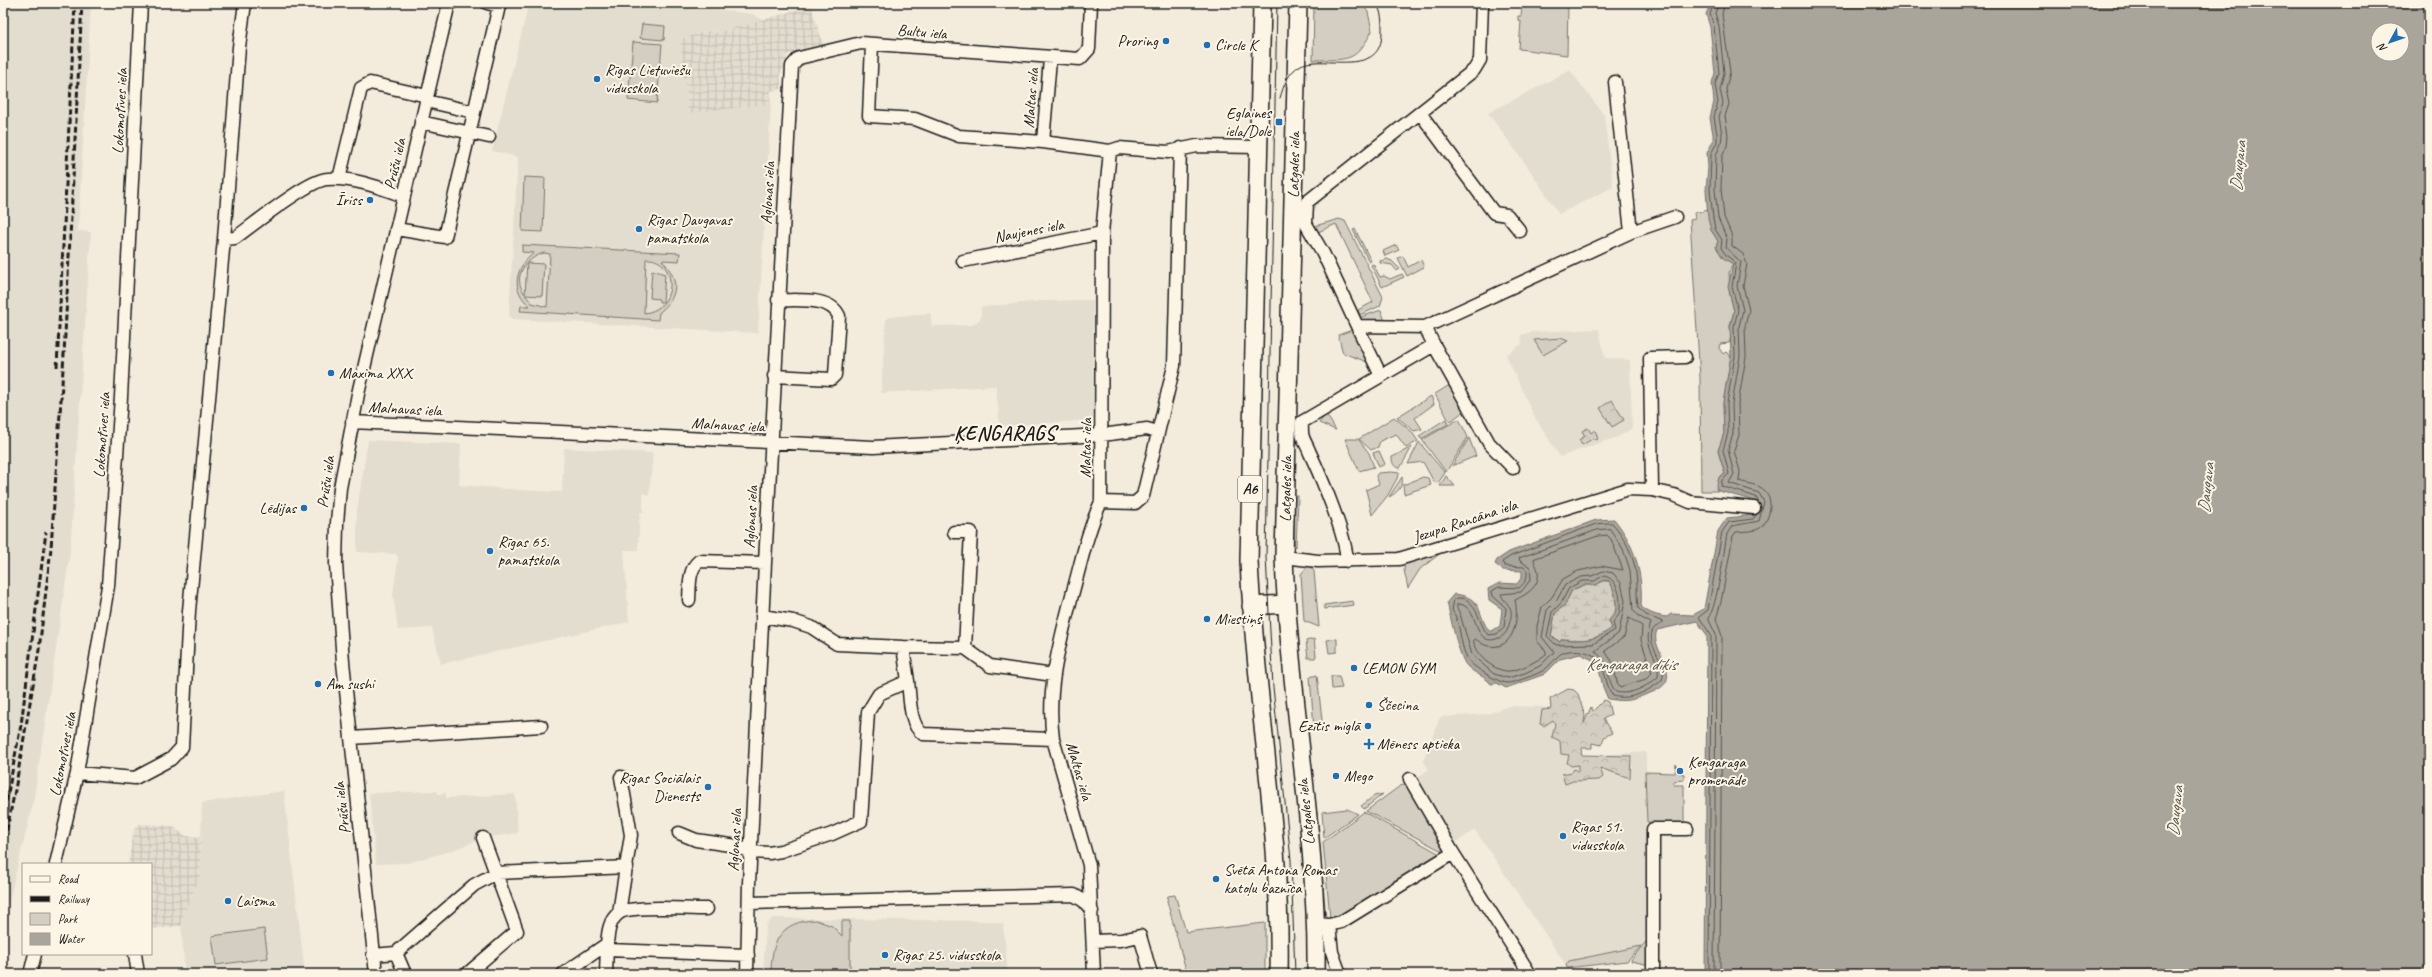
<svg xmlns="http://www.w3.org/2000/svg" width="2432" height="977" font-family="Caveat,sans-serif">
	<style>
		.built { fill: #e3ddcf }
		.industrial { fill: url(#industrial-grid) }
		.green { fill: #d3cec1; stroke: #78756e; fill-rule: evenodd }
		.forest { fill: url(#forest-crowns); stroke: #78756e }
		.wetland { fill: url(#wetland-marsh); stroke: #78756e }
		.water { fill: #aaa59b; stroke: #716e68; fill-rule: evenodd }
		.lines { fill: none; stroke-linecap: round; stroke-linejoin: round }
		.shore { stroke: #55534f; stroke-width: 1 }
		.minor-casing { stroke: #1c1c1c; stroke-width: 15 }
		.highway-casing { stroke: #1c1c1c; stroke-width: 20 }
		.minor { stroke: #fcf5e5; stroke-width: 12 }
		.highway { stroke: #fcf5e5; stroke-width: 17 }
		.tram { stroke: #1c1c1c; stroke-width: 1 }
		.rail { stroke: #1c1c1c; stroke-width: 3; stroke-dasharray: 6 3; stroke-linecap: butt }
		.poi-dot { fill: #1f6fb2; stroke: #fcf5e5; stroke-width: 1.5 }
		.labels { text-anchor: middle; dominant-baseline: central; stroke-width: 4; stroke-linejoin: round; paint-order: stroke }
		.shield { fill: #fcf5e5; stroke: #5f5d58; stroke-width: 1 }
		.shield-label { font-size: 15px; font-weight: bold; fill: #1c1c1c }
		.street-label { font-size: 16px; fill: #1c1c1c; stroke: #fcf5e5 }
		.poi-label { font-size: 16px; fill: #1c1c1c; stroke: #fcf5e5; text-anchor: start }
		.water-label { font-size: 17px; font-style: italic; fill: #55534f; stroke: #fcf5e5 }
		.district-label { font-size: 20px; font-weight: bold; letter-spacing: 1px; fill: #1c1c1c; stroke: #fcf5e5 }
	</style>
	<defs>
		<pattern id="industrial-grid" width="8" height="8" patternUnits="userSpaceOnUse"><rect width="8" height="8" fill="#e3ddcf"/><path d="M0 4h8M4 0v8" fill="none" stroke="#c2bdb1"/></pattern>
		<pattern id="forest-crowns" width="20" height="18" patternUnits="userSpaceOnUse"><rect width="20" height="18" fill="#d3cec1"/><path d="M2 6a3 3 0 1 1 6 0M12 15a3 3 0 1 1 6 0" fill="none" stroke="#b5b0a5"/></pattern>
		<pattern id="wetland-marsh" width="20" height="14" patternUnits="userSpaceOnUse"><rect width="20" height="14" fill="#d3cec1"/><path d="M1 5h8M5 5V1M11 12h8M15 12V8" fill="none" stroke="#b5b0a5"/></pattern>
	</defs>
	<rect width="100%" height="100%" fill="#f3ecdd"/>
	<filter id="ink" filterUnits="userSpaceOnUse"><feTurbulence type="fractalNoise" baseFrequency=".025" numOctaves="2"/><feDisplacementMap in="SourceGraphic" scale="8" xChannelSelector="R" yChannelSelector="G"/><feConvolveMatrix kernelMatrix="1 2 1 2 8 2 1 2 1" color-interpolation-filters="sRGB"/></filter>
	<g filter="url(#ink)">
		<!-- built -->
		<path class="built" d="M3 3H91L78 231 91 232 70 553 33 804 3 924Z
			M529 3H664L753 14 763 20 715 33 714 29 680 39 688 112 771 104 758 333 512 319 509 316 518 157 492 151Z
			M1570 70 1604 115 1613 187 1559 214 1527 166 1488 113Z
			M1093 300V420L1000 426 996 386 881 393 886 320 890 317 930 313 932 326 973 325 981 318V307L1042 301Z
			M1599 329 1605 358 1630 360 1632 428 1620 436 1560 457 1534 416 1506 355 1522 344 1521 335 1530 332Z
			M368 440 461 444 459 485 535 491 562 492 564 448 653 453 649 495 643 493V512L640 513 638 550H624L629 622 441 664 432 628 398 630 393 595 398 558 396 554 357 552V511Z
			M1509 706 1545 707 1581 756 1646 752 1647 935 1641 946 1569 961 1566 965 1475 830 1452 845 1442 826 1439 813 1436 808 1431 807 1418 783 1419 777 1429 769 1423 761 1440 717 1487 714Z
			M284 791 305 974H185L181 922 200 876 202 803Z
			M437 791 438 794 446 793V798L515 794 518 833 483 838 451 851 407 863 376 864 369 793Z
			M773 918 990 921 1003 924 1008 974H763L766 925Z"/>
		<!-- industrial -->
		<path class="industrial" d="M811 6 823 44 787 55V63L780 74 782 89 771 91V104L688 113 680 39 714 29 715 33Z
			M140 824 172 826 186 836 201 837 200 876 181 922 182 926 151 929V864H128L134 829Z"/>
		<!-- green -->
		<path class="green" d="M1314 3H1361L1368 12 1372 31C1355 64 1347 59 1313 60Z
			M1522 3H1568L1567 55 1519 49 1521 21 1518 20V16H1521Z
			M642 24 665 26 664 40 640 38Z
			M633 42 662 44 657 103 628 100Z
			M524 177 545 178 543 232 522 231Z
			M1709 210 1711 230 1718 241 1716 247 1733 264 1729 272 1730 295 1734 311 1730 326 1732 334 1729 343 1720 344 1719 348 1723 354 1726 352 1731 356 1723 403 1724 433 1718 451 1725 474 1716 488 1719 491H1701L1700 378 1690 220 1695 219 1694 213Z
			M1339 219 1345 221 1383 297 1380 306 1360 315 1358 310 1373 302 1336 224 1316 233 1315 226Z
			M1355 229 1371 261 1369 262 1353 230Z
			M522 245 680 253 679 261 662 260C680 280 679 296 659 313L658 320 520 311 521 306H530C510 290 515 267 534 253L522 252ZM544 253 550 254 547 307 532 303 525 295 542 296 544 264 527 263 525 294C511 277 526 258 544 253ZM646 259C677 257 680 309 644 313Z
			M1396 245 1399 250 1385 256 1383 251Z
			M1403 256 1408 267 1421 260 1424 267 1407 276 1398 258Z
			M1387 259 1392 261 1400 269 1397 271 1392 265 1380 263V261Z
			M1373 264 1380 277 1384 276 1390 279 1402 274 1404 277 1382 287 1371 265Z
			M652 270 665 274 663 302H659V299L650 298Z
			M1381 310 1386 324 1361 322 1358 318Z
			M1355 329 1370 363 1343 353 1338 335Z
			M1561 338 1568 341 1543 355 1534 340Z
			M1448 386H1451L1464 411 1451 421 1448 419 1435 394Z
			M1431 396 1434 404 1415 418 1422 429 1414 431 1397 417Z
			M1326 414 1336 430 1319 423Z
			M1394 417 1411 431 1418 441 1406 448 1396 434 1380 441 1378 447 1371 450 1359 439Z
			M1446 419 1448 424 1421 439 1419 436Z
			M1459 419 1468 437 1446 472 1422 440Z
			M1469 438 1476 456 1452 466Z
			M1345 439H1358L1369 453 1374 467 1359 471Z
			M1419 442 1445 473 1438 483 1434 482 1423 462 1408 464Z
			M1412 447 1400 468C1394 468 1392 463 1392 457Z
			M1379 451 1385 464 1379 467 1373 453Z
			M1391 472 1400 473 1388 495 1372 515 1366 490 1379 484 1376 476 1378 473Z
			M1446 476 1455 486H1440Z
			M1402 477C1404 486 1397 493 1389 497Z
			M1423 477 1428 478 1431 485 1404 494 1403 485Z
			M1295 496H1298L1296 547 1294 544Z
			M1446 549 1420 569 1408 588 1404 570 1405 562Z
			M1309 565 1314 571 1319 627 1304 621 1301 574Z
			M1353 601 1354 605 1325 609 1324 605Z
			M1314 639 1316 656 1315 658H1308L1306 641Z
			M1337 639V652L1329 653 1327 640Z
			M1317 675 1323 729 1318 730 1314 727 1310 677Z
			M1331 676H1339L1342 688 1332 689Z
			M1676 764 1679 773 1684 774V780L1673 781 1674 785H1684V824L1647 822 1645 772 1675 773Z
			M1408 784 1443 847 1442 851 1366 811 1400 786Z
			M1383 794 1364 809 1361 806 1374 796Z
			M1347 809 1358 814 1324 838 1322 812Z
			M1315 812H1317L1326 919 1323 918Z
			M1364 812 1440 854 1338 918H1330L1323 842Z
			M1175 895 1186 932 1265 923V974H1187L1167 901 1168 896Z
			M816 920 832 926 842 936V921H850V974H771C771 942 780 921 816 920Z
			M264 929 268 958 216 965 212 936Z
			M1647 940 1649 965 1631 961V960Z
			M1641 946 1627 961 1567 968 1566 965 1569 961Z"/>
		<!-- forest -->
		<path class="forest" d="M1612 400 1624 420 1612 427 1600 408Z
			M1588 428 1591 433 1595 430 1598 439 1596 440 1594 438 1582 445 1579 440 1585 436 1582 431Z
			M1568 689 1574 690 1578 694 1585 715 1584 723 1591 707 1593 711 1604 700 1608 702 1611 715 1603 719 1612 733 1604 737 1602 745 1592 743V748H1582L1581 755 1631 756 1630 778 1600 768 1603 777 1599 780 1573 781 1565 784 1562 774 1572 772 1574 769 1578 772V765L1571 766 1567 763 1569 755 1561 754 1560 741 1552 737 1555 724 1553 720 1544 726 1540 724 1542 710 1551 709 1550 699Z"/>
		<!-- wetland -->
		<path class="wetland" d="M1600 581H1609C1614 587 1618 604 1615 613 1614 615 1610 618 1609 621L1612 628C1595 642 1583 640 1562 639L1560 642 1551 636 1555 613 1565 605 1572 590 1584 585H1595Z"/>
		<!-- water -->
		<path class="water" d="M1711 3H2429V974H1705L1707 635 1697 621 1657 630C1648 651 1690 679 1650 693 1629 701 1630 702 1608 699L1603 687 1599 669 1591 659 1580 654 1560 659 1545 674 1506 688 1497 683 1491 684C1485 676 1473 673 1467 666 1459 658 1450 615 1447 602L1454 594C1485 597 1476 615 1490 632L1500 626 1502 609 1489 600 1488 589 1499 583 1517 584 1522 577V571L1503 570 1495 564 1497 560 1509 552 1596 520 1614 519C1635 545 1643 573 1641 606 1647 613 1658 616 1667 617L1671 614 1693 615 1704 609 1718 531 1727 518 1753 515 1755 501 1719 491 1716 489 1719 477 1725 474 1718 451 1724 433 1723 403 1731 356 1730 326 1734 311 1728 287 1733 264 1723 258 1716 247 1718 241 1711 230 1708 218 1706 190 1708 167 1707 153 1713 141V134L1710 118 1714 102 1712 83 1715 73 1710 27 1706 14ZM2378 30H2402V54H2378ZM1604 580 1609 581C1614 587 1618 604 1615 613 1614 615 1610 618 1609 621L1612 628C1596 641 1581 641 1562 639L1560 642 1551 636 1555 613 1565 605 1572 590 1584 585H1595Z"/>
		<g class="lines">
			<!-- shore -->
			<path class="shore" d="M1714 3 1710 14 1714 26 1719 73 1715 84 1718 102 1714 117 1717 134V142L1711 154 1710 189 1713 218 1715 229 1722 240 1721 248 1726 255 1736 263 1732 287 1738 310 1734 326 1735 356 1727 403 1728 433 1723 450 1729 474 1722 480 1721 486 1756 497 1759 503
				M1612 523C1624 535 1634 557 1636 573 1638 584 1636 596 1638 608L1646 615 1663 622C1661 626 1654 625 1652 632 1647 647 1668 663 1662 680 1649 691 1630 701 1613 696 1604 684 1607 666 1594 656 1584 649 1565 648 1557 657 1553 662 1549 666 1544 670 1538 674 1514 683 1507 683 1499 683 1477 669 1471 663 1458 649 1463 625 1452 610L1454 599C1476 592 1478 624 1488 635L1497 634 1504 628 1506 608 1493 596 1492 591 1499 587 1519 588C1525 583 1531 574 1524 567L1505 566 1502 562 1511 556 1596 524Z
				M1610 529 1623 549 1630 570 1633 610 1638 616 1651 623C1641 650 1661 655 1658 677 1648 686 1630 696 1616 692 1605 679 1613 666 1595 651L1619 633 1625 601 1621 583 1613 573 1603 571 1592 576 1581 577 1565 585 1557 600 1547 610 1542 637 1554 652 1540 666 1525 673 1508 678 1494 674 1472 655 1460 614 1457 608V604C1480 603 1472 647 1496 639 1506 636 1508 630 1510 621 1515 605 1504 604 1501 594L1521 592 1531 579 1530 567 1520 561 1519 558 1597 530Z
				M1598 536 1607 535 1611 539 1623 570 1601 566 1578 571 1563 579 1552 597 1542 607 1537 626V641L1546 651V654C1536 662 1522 669 1510 671 1496 673 1471 653 1474 639 1479 640 1482 645 1488 646 1515 651 1519 618 1515 600 1527 594 1540 587 1538 571 1537 566 1534 563 1534 559Z
				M1603 576C1619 577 1622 601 1619 614 1618 617 1615 619 1613 622L1615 630 1593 644 1556 645 1547 636 1552 612 1561 603 1569 588 1582 581H1594Z
				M1629 618 1642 626 1641 640 1652 673 1646 679 1620 687 1617 682 1613 663 1605 651 1624 637Z
				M1709 974 1711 635 1699 617 1708 610 1722 532 1729 522 1753 519 1757 514
				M1714 974 1716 635 1708 618C1717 609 1724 550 1727 534L1732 526 1759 521 1764 502 1759 493 1729 483 1734 474 1728 450 1733 434 1732 404 1740 356 1739 326 1743 310 1737 286 1741 262 1726 248 1727 239 1718 218 1715 189 1716 155 1721 144 1722 134 1719 117 1723 103 1720 90 1724 73 1719 26 1715 13 1719 3
				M1720 974 1722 636 1716 619 1721 602 1733 536 1736 532C1743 531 1754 532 1760 528 1770 521 1774 499 1765 491 1759 484 1747 484 1739 481L1740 471 1734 451 1739 435 1738 404 1746 357 1745 326 1749 310 1743 286 1747 264 1743 254 1732 246V236L1724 217 1721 188 1722 157 1727 146 1728 135 1725 116 1729 104 1726 89 1730 72 1722 14 1725 3"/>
			<!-- minor casing -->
			<g class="minor-casing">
				<path id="minor" d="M1482 3 1480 60 1474 70 1307 202 1306 224 1323 253 1357 326 1425 327 1631 232 1675 217
					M872 44 869 116 915 119 959 136 1043 142
					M1050 59 1043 142 1110 151 1119 148 1168 152 1197 146 1258 147
					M1615 82 1631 232
					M426 101 474 112
					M1420 113 1494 213 1507 215 1520 231
					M421 122 489 137
					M339 179 361 88 370 83 427 96
					M396 229 445 237 499 6 487 3
					M224 239 235 238C253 225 308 180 327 179 352 177 381 188 404 196
					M963 261 1102 233
					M1357 326 1381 376
					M1434 345 1489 443 1513 468
					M774 376 831 379 835 375 839 316C830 296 798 301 778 300
					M352 422 873 447 1102 435 1147 429 1157 432
					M1652 490 1650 358 1685 357
					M1101 502 1135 503 1143 496 1174 366 1180 148
					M954 532H971L965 648 990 666 1053 675
					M1284 557 1318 561 1399 559 1628 489 1652 490 1674 495 1690 502 1754 508
					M1347 561C1346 535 1322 479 1310 453 1304 438 1301 440 1302 422L1434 345 1425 327
					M689 600C690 586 688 570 699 561L765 563
					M903 647 965 648
					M908 681C910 696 909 725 923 734L1053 739
					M351 738 541 726
					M77 773 135 778 171 759 182 747 189 611 224 239 239 47 245 3
					M1410 779 1453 853
					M679 833 696 840 737 846 751 852 769 853 781 851 832 834 861 821 868 712 879 694 908 681 903 647 837 644 811 627 793 621 762 616
					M56 864 77 773 108 586 121 397 141 3
					M749 903 1074 895 1084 901 1092 911
					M619 913 631 835 621 777
					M1316 924 1329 925 1341 922 1453 853 1530 974
					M1329 925 1332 952 1340 974
					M1093 941 1121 940 1140 936 1151 974
					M607 950 748 955
					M396 953 405 974
					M135 954 138 974
					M373 955 396 953 474 885 496 873 627 867
					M30 974 35 954
					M376 974 343 662 336 564 337 523 340 488 358 394 449 3
					M467 974 517 931 483 838
					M563 974 607 944C608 933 609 920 619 913 630 905 690 909 707 909
					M606 974 607 944
					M747 974 749 883 765 563 792 66 799 58 861 43 1080 59 1089 49 1091 3
					M1094 974 1089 865 1053 739C1046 689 1060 642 1072 595 1081 563 1087 532 1101 502L1102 233 1110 151
					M1653 974V829H1687"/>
			</g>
			<!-- highway casing -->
			<g class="highway-casing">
				<path id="highway" d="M1262 3 1249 561C1255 699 1282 836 1279 974
					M1298 3 1284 557C1289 697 1318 835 1316 974
					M1251 606 1286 604"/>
			</g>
			<!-- minor -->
			<use href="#minor" class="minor"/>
			<!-- highway -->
			<use href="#highway" class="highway"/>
			<!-- tram -->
			<path class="tram" d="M1277 3 1266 557 1273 687 1291 860 1295 974
				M1280 98C1284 85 1288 72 1301 65 1324 54 1382 79 1382 32 1382 22 1382 11 1376 3"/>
			<!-- rail -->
			<path class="rail" d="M57 367 75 3
				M3 819 21 725 46 532
				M3 848 15 790 39 650 51 548 64 354 82 3"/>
		</g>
	</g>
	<!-- markers -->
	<g class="poi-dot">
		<circle cx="1166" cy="41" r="4"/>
		<circle cx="1207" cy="45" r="4"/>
		<circle cx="597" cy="79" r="4"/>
		<rect x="1275" y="118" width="8" height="8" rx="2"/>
		<circle cx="370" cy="200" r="4"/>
		<circle cx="639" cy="229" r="4"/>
		<circle cx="331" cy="373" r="4"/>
		<circle cx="304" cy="508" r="4"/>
		<circle cx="490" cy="551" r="4"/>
		<circle cx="1207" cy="619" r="4"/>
		<circle cx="1354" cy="668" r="4"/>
		<circle cx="318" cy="684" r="4"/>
		<circle cx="1369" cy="705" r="4"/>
		<circle cx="1368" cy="726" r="4"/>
		<path d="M1367 738h4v4h4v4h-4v4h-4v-4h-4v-4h4z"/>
		<circle cx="1680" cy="771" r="4"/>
		<circle cx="1336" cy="776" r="4"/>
		<circle cx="708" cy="787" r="4"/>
		<circle cx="1563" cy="836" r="4"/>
		<circle cx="1216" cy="879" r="4"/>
		<circle cx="228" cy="901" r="4"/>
		<circle cx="885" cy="955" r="4"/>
	</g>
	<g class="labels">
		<!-- shield labels -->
		<rect class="shield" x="1238" y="476" width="24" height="26" rx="3"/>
		<g class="shield-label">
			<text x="1250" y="489">A6</text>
		</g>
		<!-- street labels -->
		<g class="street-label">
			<text transform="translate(922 32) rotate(5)">Bultu iela</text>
			<text transform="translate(1031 98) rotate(-85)">Maltas iela</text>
			<text transform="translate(120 111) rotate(-87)">Lokomotīves iela</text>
			<text transform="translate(395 164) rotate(-77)">Prūšu iela</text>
			<text transform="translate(1294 165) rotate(-89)">Latgales iela</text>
			<text transform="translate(768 193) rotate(-87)">Aglonas iela</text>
			<text transform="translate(1029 231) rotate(-11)">Naujenes iela</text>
			<text transform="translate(405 409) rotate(3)">Malnavas iela</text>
			<text transform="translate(728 425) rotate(3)">Malnavas iela</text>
			<text transform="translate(102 435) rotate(-86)">Lokomotīves iela</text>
			<text transform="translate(1086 448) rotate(-89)">Maltas iela</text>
			<text transform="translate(326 482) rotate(-82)">Prūšu iela</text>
			<text transform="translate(1286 489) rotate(-89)">Latgales iela</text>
			<text transform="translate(751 517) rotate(-87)">Aglonas iela</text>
			<text transform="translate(1465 521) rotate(-18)">Jezupa Rancāna iela</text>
			<text transform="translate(63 754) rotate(-79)">Lokomotīves iela</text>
			<text transform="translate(1079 771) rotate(74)">Maltas iela</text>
			<text transform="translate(342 808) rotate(-97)">Prūšu iela</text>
			<text transform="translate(1306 812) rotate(-96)">Latgales iela</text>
			<text transform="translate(735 840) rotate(-87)">Aglonas iela</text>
		</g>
		<!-- poi labels -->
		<g class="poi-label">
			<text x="1158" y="41" text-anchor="end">Proring</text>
			<text x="1215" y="45">Circle K</text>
			<text x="605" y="70">Rīgas Lietuviešu<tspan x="605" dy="18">vidusskola</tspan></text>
			<text x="1271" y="113" text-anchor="end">Eglaines<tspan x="1271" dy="18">iela/Dole</tspan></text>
			<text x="362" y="200" text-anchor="end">Īriss</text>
			<text x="647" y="220">Rīgas Daugavas<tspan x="647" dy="18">pamatskola</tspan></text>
			<text x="339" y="373">Maxima XXX</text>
			<text x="296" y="508" text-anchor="end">Lēdijas</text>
			<text x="498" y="542">Rīgas 65.<tspan x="498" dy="18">pamatskola</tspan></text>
			<text x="1215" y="619">Miestiņš</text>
			<text x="1362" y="668">LEMON GYM</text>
			<text x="326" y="684">Am sushi</text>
			<text x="1377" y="705">Ščecina</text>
			<text x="1360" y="726" text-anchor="end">Ezītis miglā</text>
			<text x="1377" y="744">Mēness aptieka</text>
			<text x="1688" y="762">Ķengaraga<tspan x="1688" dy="18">promenāde</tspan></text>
			<text x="1344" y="776">Mego</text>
			<text x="700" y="778" text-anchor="end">Rīgas Sociālais<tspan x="700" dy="18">Dienests</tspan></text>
			<text x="1571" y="827">Rīgas 51.<tspan x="1571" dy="18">vidusskola</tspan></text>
			<text x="1224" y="870">Svētā Antona Romas<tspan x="1224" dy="18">katoļu baznīca</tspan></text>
			<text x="236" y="901">Laisma</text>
			<text x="893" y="955">Rīgas 25. vidusskola</text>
		</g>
		<!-- water labels -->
		<g class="water-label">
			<text transform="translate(2238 166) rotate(-84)">Daugava</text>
			<text transform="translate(2206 488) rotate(-84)">Daugava</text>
			<text x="1631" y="664">Ķengaraga dīķis</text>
			<text transform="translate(2175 811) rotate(-84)">Daugava</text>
		</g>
		<!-- district labels -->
		<g class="district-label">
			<text x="1005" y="433">ĶENGARAGS</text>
		</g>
	</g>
	<!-- margin -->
	<rect width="2432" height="977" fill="none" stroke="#fcf5e5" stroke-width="16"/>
	<rect x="8" y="8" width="2416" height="961" fill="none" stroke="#1c1c1c" stroke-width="1.5" filter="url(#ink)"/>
	<!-- legend -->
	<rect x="22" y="863" width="130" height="92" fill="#fcf5e5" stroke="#a29e95"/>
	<rect x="30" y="876" width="20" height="6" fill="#fcf5e5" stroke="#a29e95"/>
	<text x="58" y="883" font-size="12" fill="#1c1c1c">Road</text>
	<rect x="30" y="896" width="20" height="6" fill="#1c1c1c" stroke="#a29e95"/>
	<text x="58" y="903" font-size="12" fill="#1c1c1c">Railway</text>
	<rect x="30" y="913" width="20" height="12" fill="#d3cec1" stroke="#a29e95"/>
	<text x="58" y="923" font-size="12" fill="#1c1c1c">Park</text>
	<rect x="30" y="933" width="20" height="12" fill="#aaa59b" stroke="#a29e95"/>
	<text x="58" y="943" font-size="12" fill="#1c1c1c">Water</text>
	<!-- north arrow -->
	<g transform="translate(2390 42) rotate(230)"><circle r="19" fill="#fcf5e5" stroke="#a29e95"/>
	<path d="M0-3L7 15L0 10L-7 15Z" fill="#1f6fb2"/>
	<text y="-6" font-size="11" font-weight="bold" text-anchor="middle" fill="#1c1c1c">N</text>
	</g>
</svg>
